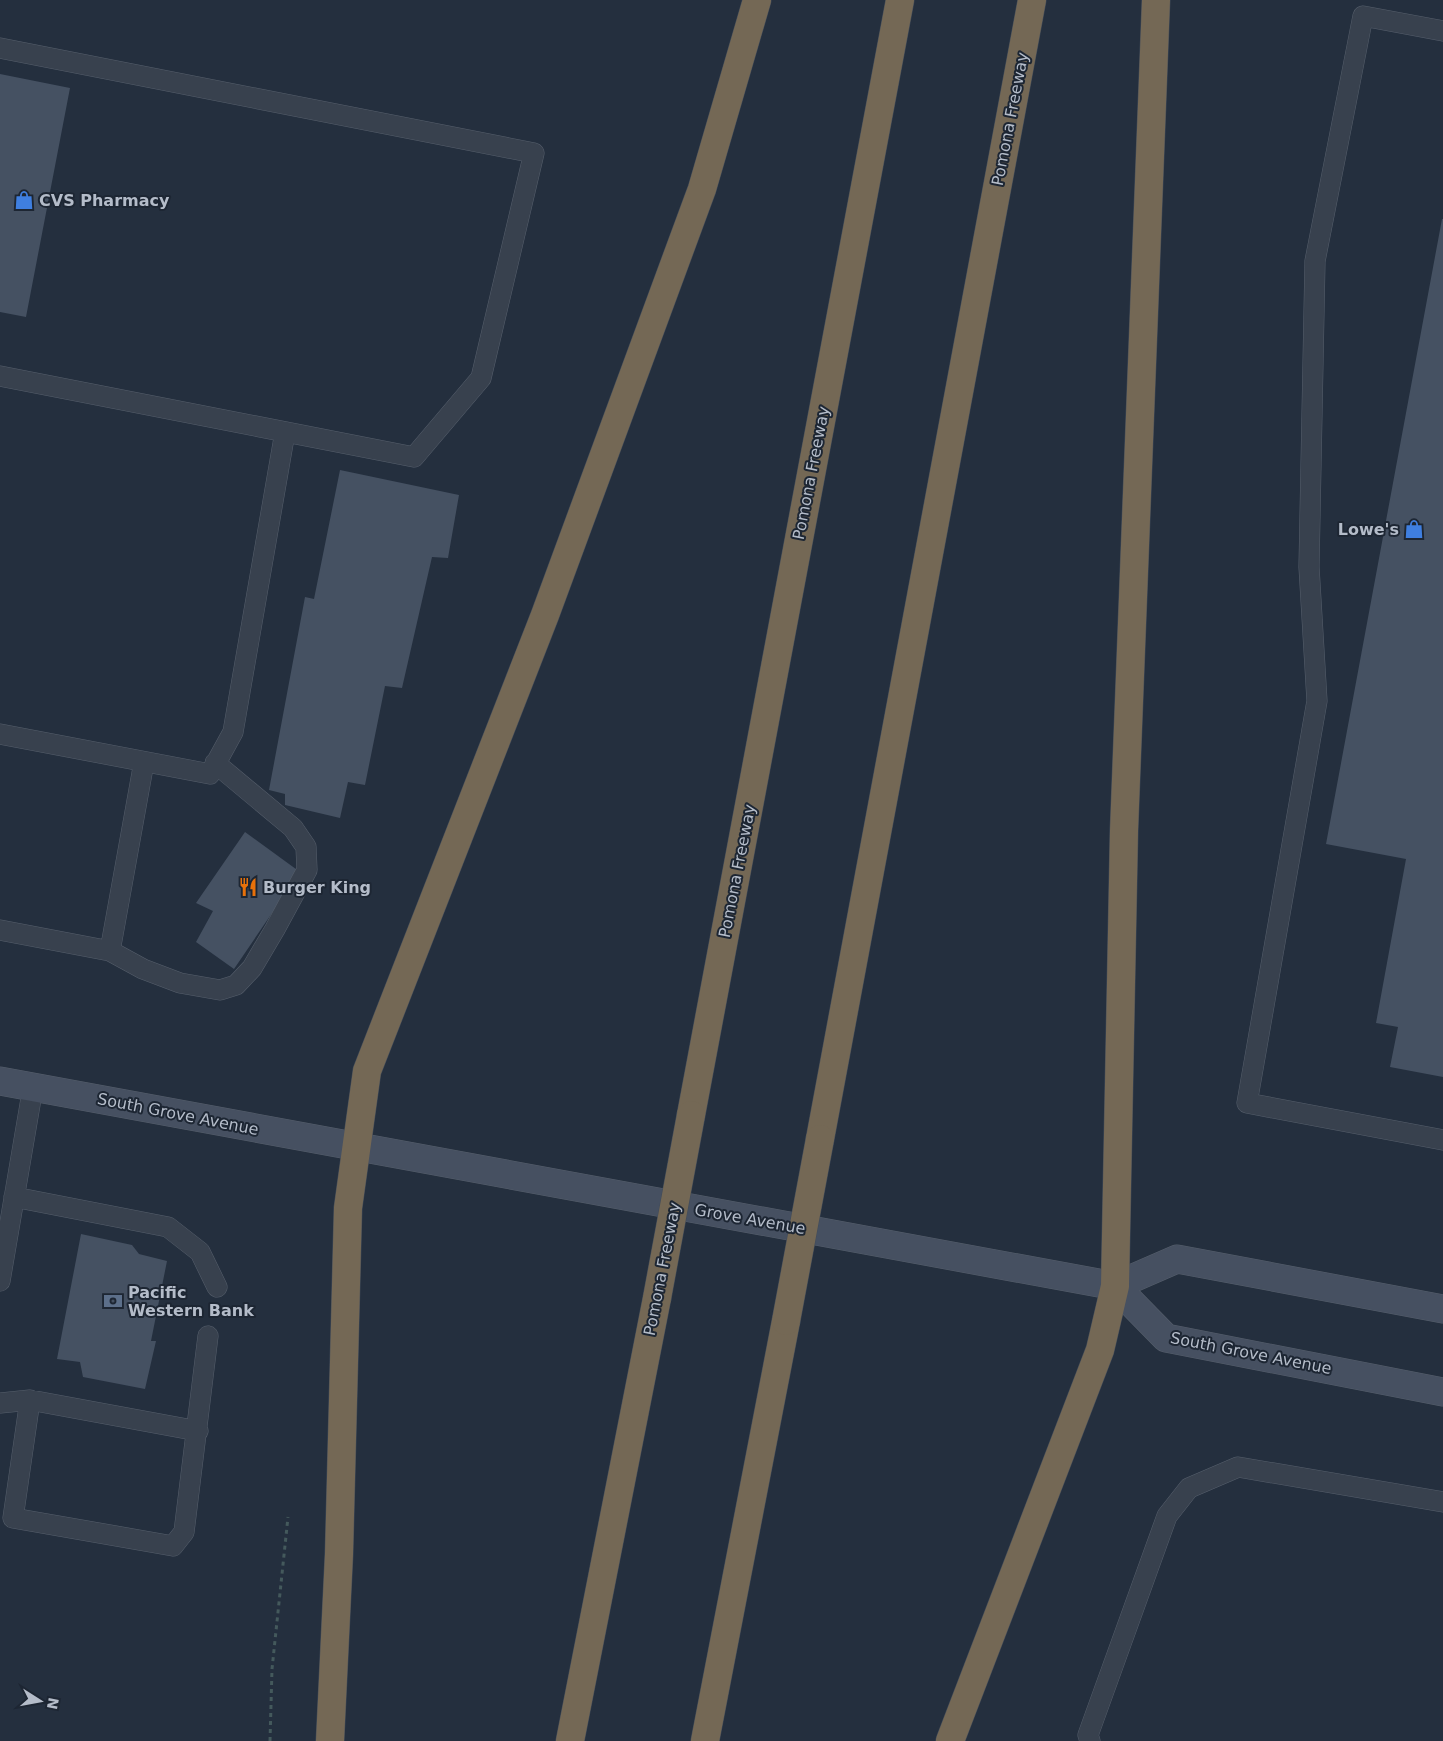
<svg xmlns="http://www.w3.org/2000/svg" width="1443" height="1741" font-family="'DejaVu Sans',sans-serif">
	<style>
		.building { fill: #455162 }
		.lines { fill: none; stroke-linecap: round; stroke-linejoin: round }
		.lane-casing { stroke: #565f6c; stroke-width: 21 }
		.secondary-casing { stroke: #565f6c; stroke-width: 29 }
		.highway-casing { stroke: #434c59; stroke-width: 29 }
		.path { stroke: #44595c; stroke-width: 3; stroke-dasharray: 4 4; stroke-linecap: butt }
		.lane { stroke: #38414e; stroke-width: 20 }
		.secondary { stroke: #465061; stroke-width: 28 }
		.highway { stroke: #746855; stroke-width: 28 }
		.highway-bridge-casing { stroke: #434c59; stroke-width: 29; stroke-linecap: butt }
		.highway-bridge { stroke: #746855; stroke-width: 28 }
		.labels { text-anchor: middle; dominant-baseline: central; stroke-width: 4; stroke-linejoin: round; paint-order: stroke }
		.street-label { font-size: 16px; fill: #b4bcc9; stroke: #1d2633 }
		.poi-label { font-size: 16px; font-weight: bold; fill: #b4bcc9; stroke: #1d2633; text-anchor: start }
	</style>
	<rect width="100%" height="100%" fill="#242f3e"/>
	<!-- building -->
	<path class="building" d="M0 74 70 88 26 317 0 312Z
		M1442 219H1443V1077L1390 1067 1398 1027 1376 1023 1406 859 1326 844Z
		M340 470 459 495 448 558 432 557 402 688 385 686 365 785 348 782 340 818 285 805V794L269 790 305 597 314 599Z
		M245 832 300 872 234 969 196 942 213 911 196 903Z
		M81 1234 132 1245 139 1254 167 1261 151 1341H156L145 1389 83 1377 80 1362 57 1359Z"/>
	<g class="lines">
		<!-- lane casing -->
		<g class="lane-casing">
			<path id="lane" d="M1443 31 1363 16 1315 261 1309 567 1317 701 1247 1103 1443 1140
				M0 48 534 153 481 378 414 457 0 376
				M0 734 210 774 233 732 285 432
				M0 930 110 951 144 762
				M110 951 143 969 180 983 220 990 236 985 252 968 275 929 307 870 306 847 293 828 215 763
				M14 1197 168 1227 200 1252 217 1287
				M0 1281 33 1087
				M0 1403 30 1400
				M198 1431 30 1400 13 1518 173 1546 184 1532 208 1336
				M1090 1741 1088 1735 1167 1516 1189 1488 1238 1467 1443 1502"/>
		</g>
		<!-- secondary casing -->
		<g class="secondary-casing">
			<path id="secondary" d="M0 1081 1115 1286
				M1115 1286 1166 1338 1443 1392
				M1115 1286 1177 1259 1443 1309"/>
		</g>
		<!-- highway casing -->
		<g class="highway-casing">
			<path id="highway" d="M691 1115 900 0
				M820 1139 1032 0
				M330 1741 339 1554 348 1208 367 1071 545 615 702 189 757 0
				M570 1741 657 1298
				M705 1741 786 1321
				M950 1741 1100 1350 1115 1286 1124 831 1156 0"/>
		</g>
		<!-- path -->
		<path class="path" d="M270 1741 272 1669 288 1517"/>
		<!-- lane -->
		<use href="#lane" class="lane"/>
		<!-- secondary -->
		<use href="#secondary" class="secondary"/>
		<!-- highway -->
		<use href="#highway" class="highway"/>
		<!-- highway-bridge casing -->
		<g class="highway-bridge-casing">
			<path id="highway-bridge" d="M657 1298 691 1115
				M786 1321 820 1139"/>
		</g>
		<!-- highway-bridge -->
		<use href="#highway-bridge" class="highway-bridge"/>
	</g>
	<!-- icons -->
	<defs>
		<g id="shop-bare" transform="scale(1.5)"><path d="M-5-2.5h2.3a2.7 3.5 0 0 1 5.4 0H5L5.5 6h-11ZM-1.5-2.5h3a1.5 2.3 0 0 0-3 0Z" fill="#3f7fe0" stroke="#1d2633" stroke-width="2.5" paint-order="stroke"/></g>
		<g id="restaurant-bare" transform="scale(1.5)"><path d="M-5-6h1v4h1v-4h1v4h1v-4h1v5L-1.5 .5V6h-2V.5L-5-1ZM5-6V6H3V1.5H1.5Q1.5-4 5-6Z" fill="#e8710a" stroke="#1d2633" stroke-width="2.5" paint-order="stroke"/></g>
		<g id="bank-bare" transform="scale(1.5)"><path d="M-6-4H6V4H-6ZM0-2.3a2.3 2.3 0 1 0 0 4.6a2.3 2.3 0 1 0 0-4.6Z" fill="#5c6f8a" stroke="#1d2633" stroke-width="2.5" paint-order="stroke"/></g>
	</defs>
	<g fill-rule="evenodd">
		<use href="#shop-bare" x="24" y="200"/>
		<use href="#shop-bare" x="1414" y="529"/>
		<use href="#restaurant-bare" x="248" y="887"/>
		<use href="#bank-bare" x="113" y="1301"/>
	</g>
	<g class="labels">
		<!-- street labels -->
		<g class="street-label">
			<text transform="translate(1010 119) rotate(-79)">Pomona Freeway</text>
			<text transform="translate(811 473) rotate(-79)">Pomona Freeway</text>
			<text transform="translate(737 871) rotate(-79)">Pomona Freeway</text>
			<text transform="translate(178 1114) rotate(11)">South Grove Avenue</text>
			<text transform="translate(750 1219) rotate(10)">Grove Avenue</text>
			<text transform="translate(662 1269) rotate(-79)">Pomona Freeway</text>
			<text transform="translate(1251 1353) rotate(11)">South Grove Avenue</text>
		</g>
		<!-- poi labels -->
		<g class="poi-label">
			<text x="39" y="200">CVS Pharmacy</text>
			<text x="1399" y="529" text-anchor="end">Lowe's</text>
			<text x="263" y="887">Burger King</text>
			<text x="128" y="1292">Pacific<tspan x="128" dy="18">Western Bank</tspan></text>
		</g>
	</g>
	<!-- north arrow -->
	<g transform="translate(40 1701) rotate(101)" stroke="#1d2633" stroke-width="4" paint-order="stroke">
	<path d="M0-4L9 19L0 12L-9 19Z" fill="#b4bcc9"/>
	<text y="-8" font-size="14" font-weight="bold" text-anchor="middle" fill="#b4bcc9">N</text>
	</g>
</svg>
